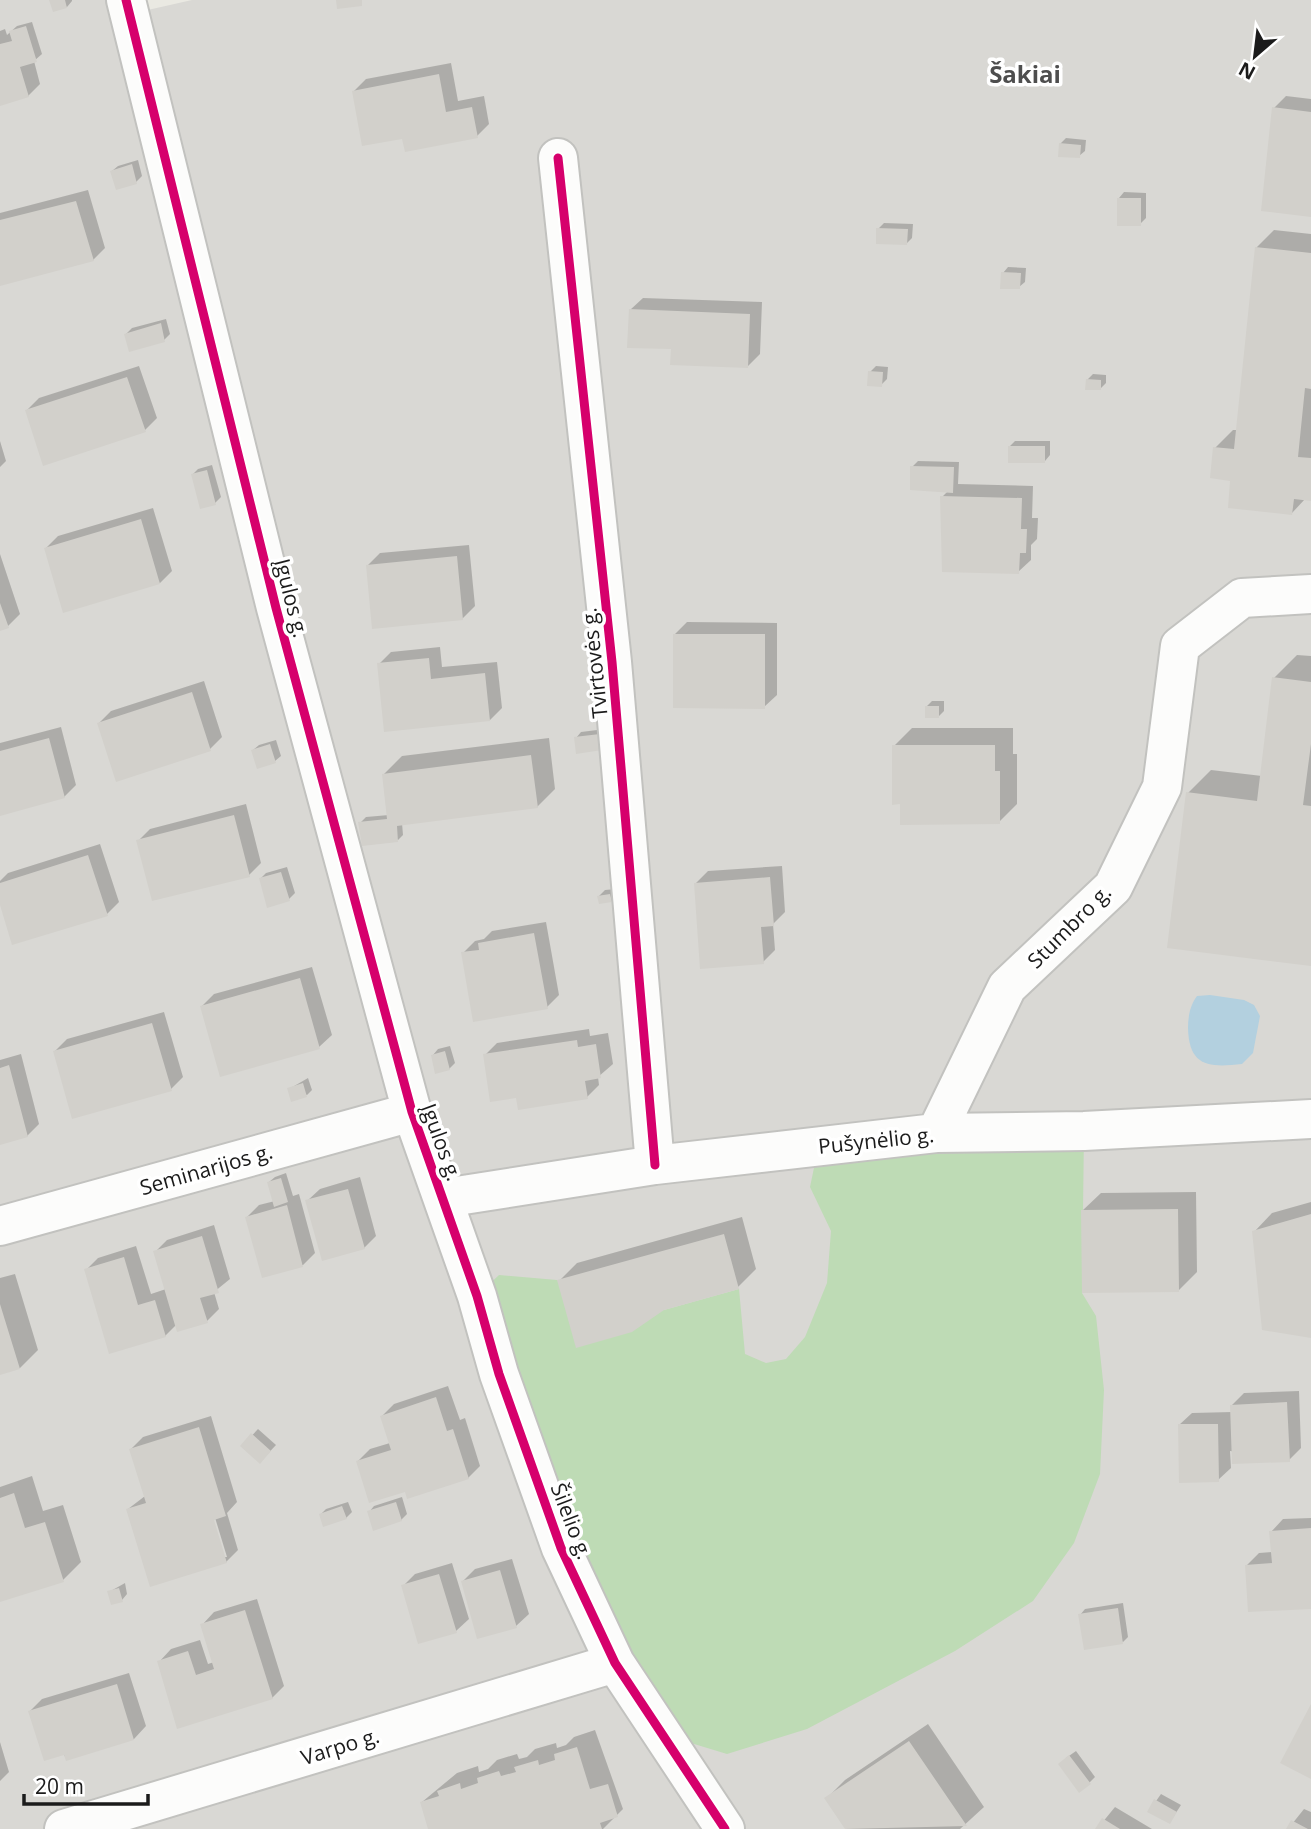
<svg xmlns="http://www.w3.org/2000/svg" width="1311" height="1829" font-family="'Open Sans',sans-serif">
	<style>
		.residential { fill: #d9d8d4 }
		.forest { fill: #bedbb5 }
		.water { fill: #b3d0df }
		.shadow { fill: #0003; fill-rule: evenodd }
		.building { fill: #d2d0cb }
		.lines { fill: none; stroke-linecap: round; stroke-linejoin: round }
		.minor-casing { stroke: #c2c2bf; stroke-width: 42 }
		.minor { stroke: #fcfcfb; stroke-width: 38 }
		.cycleway-casing { stroke: #fff; stroke-width: 13 }
		.cycleway { stroke: #d6006c; stroke-width: 9 }
		.labels { text-anchor: middle; dominant-baseline: central; stroke-width: 7; stroke-linejoin: round; paint-order: stroke }
		.street-label { font-size: 21px; fill: #1b1b1b; stroke: #fff }
		.quarter-label { font-size: 24px; font-weight: bold; fill: #4e4e4e; stroke: #fff }
	</style>
	<rect width="100%" height="100%" fill="#eae9e2"/>
	<!-- residential -->
	<path class="residential" d="M0 0H126L130 14 192 0H1311V1829H0Z"/>
	<!-- forest -->
	<path class="forest" d="M1084 1131 1082 1293 1096 1316 1104 1390 1100 1474 1074 1543 1033 1601 955 1651 807 1729 727 1754 658 1733 477 1296 499 1275 557 1280 664 1310 739 1289 745 1354 766 1363 786 1359 805 1337 827 1283 831 1231 810 1187 815 1163Z"/>
	<!-- water -->
	<path class="water" d="M1210 995 1244 1000 1254 1005 1260 1016 1253 1053 1242 1064C1208 1068 1189 1066 1188 1028 1188 1017 1190 1005 1197 996Z"/>
	<!-- shadow -->
	<path class="shadow" d="M51 0H72V1L67 7Z
		M32 22 42 54 34 61 40 84 28 96 0 104V31L5 29 7 35 17 26Z
		M451 63 458 101 484 96 489 124 477 136 403 137 354 91 366 79Z
		M1286 96 1311 99V215L1274 108Z
		M1066 138 1086 140 1085 151 1079 156 1060 144Z
		M138 160 142 176 136 182 112 171 118 166Z
		M88 190 105 248 93 260 0 284V213Z
		M1124 192 1146 193V218L1140 224 1119 198Z
		M884 223 913 224 912 238 906 244 878 229Z
		M1274 230 1311 234V499L1306 498 1292 513 1232 479 1215 448 1233 430H1237L1256 248Z
		M1008 267 1026 268 1025 282 1019 287 1003 273Z
		M643 298 762 302 760 354 748 366 673 348 630 310Z
		M166 319 170 334 164 340 126 334 132 328Z
		M139 366 157 418 145 430 27 410 39 398Z
		M876 366 888 367 887 379 881 385 870 372Z
		M1093 374 1106 375V383L1100 389 1087 380Z
		M0 441 6 461 0 467Z
		M1015 441H1050V455L1045 461 1009 447Z
		M918 461 959 462 958 484 1033 486 1032 518H1038L1037 539 1031 545V560L1018 572 942 497 948 491 912 467Z
		M212 465 221 497 215 503 192 475 198 469Z
		M153 508 172 571 160 583 46 548 58 536Z
		M469 545 475 606 462 619 368 565 380 553Z
		M0 554 20 614 8 626 0 629Z
		M687 622 777 623V695L764 707 675 634Z
		M440 647 442 667 497 662 502 708 490 720 379 664 391 652Z
		M1297 655 1311 656V965L1188 793 1211 770 1262 776 1274 678Z
		M204 681 222 737 210 749 99 723 111 711Z
		M932 701H944V711L938 717 926 707Z
		M61 727 76 785 64 797 0 814V743Z
		M912 728H1013V754H1017V804L999 822 894 746Z
		M605 729 607 743 576 738 581 732Z
		M549 738 555 789 537 807 402 823 403 835 398 840 360 823 366 817 389 815 384 774 402 756Z
		M276 740 281 756 275 761 253 750 259 745Z
		M246 804 261 863 249 875 138 841 150 829Z
		M100 844 119 902 107 914 0 899V881L8 873Z
		M782 866 785 912 773 924 775 950 763 962 696 883 708 871Z
		M287 867 295 893 289 899 261 878 266 873Z
		M616 889 617 895 611 901 599 896 605 890Z
		M546 922 559 995 547 1007 463 953 475 941 484 939 492 931Z
		M312 967 332 1035 319 1047 202 1006 214 994Z
		M164 1012 183 1077 171 1089 55 1051 67 1039Z
		M589 1029 590 1036 608 1033 613 1064 598 1077 599 1085 587 1097 517 1096 485 1055 497 1043Z
		M450 1046 455 1063 449 1069 433 1055 438 1049Z
		M21 1054 39 1124 27 1136 0 1143V1060Z
		M308 1078 312 1090 307 1095 289 1089Z
		M286 1173 293 1196 299 1194 315 1253 303 1265 263 1276 247 1217 259 1205 275 1201 269 1182 275 1177Z
		M360 1177 376 1236 364 1248 307 1201 320 1189Z
		M1196 1192 1197 1272 1179 1290 1082 1211 1101 1193Z
		M1311 1202V1336L1254 1232 1272 1213Z
		M742 1217 756 1269 738 1287 559 1281 577 1263Z
		M214 1225 230 1279 214 1292 219 1309 207 1321 176 1325 165 1336 86 1270 98 1258 136 1246 151 1294 166 1289 155 1252 167 1240Z
		M15 1274 38 1350 20 1368 0 1373V1278Z
		M448 1386 460 1420 465 1418 480 1466 468 1478 406 1489 358 1461 370 1449 390 1443 382 1416 394 1404Z
		M1299 1391 1301 1448 1289 1460 1230 1451 1231 1468 1218 1480 1179 1425 1192 1413 1232 1412V1405L1244 1393Z
		M211 1416 237 1502 227 1513 238 1550 226 1562 128 1509 145 1496 131 1449 143 1437ZM213 1511 227 1557H223L210 1512Z
		M258 1429 276 1445 260 1462 242 1446Z
		M32 1476 43 1511 63 1505 81 1562 63 1580 0 1598V1487Z
		M402 1497 407 1514 401 1520 369 1512 374 1506Z
		M348 1502 352 1512 346 1518 321 1514 326 1509Z
		M1311 1518V1607L1247 1565 1259 1553 1273 1552 1271 1532 1283 1519Z
		M512 1559 529 1614 516 1626 463 1581 475 1569Z
		M452 1563 469 1619 456 1631 403 1586 415 1574Z
		M125 1583 127 1594 122 1600 109 1592Z
		M257 1599 284 1686 272 1698 179 1726 159 1662 171 1649 200 1640 208 1664 214 1662 202 1625 214 1612Z
		M1123 1603 1128 1637 1123 1642 1080 1615 1085 1609Z
		M129 1673 146 1726 134 1739 67 1759 30 1711 42 1699Z
		M928 1724 984 1807 960 1829H847L827 1798 845 1780Z
		M595 1730 623 1809 603 1829H429L422 1802 457 1773 478 1766 479 1772 488 1769 497 1760 517 1754 519 1759 527 1757 535 1749 556 1743 557 1748 566 1745 574 1737Z
		M0 1742 9 1772 0 1781Z
		M1076 1751 1095 1777 1089 1783 1066 1758Z
		M1161 1794 1181 1805 1170 1822 1149 1811Z
		M1115 1807 1152 1829H1097Z
		M1304 1809 1311 1812V1829H1288Z"/>
	<!-- building -->
	<path class="building" d="M49 0H65L67 8 53 12Z
		M336 0H362V6L337 9Z
		M26 26 37 62 20 67 29 97 0 106V44L12 41 9 31Z
		M439 74 446 112 472 107 478 138 405 152 402 139 362 146 352 91Z
		M1272 107 1311 112V217L1261 211Z
		M1059 143 1081 145 1080 158 1058 157Z
		M132 164 137 184 116 190 110 171Z
		M1117 198H1141V226H1117Z
		M76 201 94 261 0 286V220Z
		M876 228 908 229 907 245 876 244Z
		M1255 247 1311 253V389L1305 388 1298 457 1311 458V501L1294 499 1292 515 1228 508 1230 481 1210 478 1213 447 1234 449Z
		M1001 272 1021 273 1020 289H1000Z
		M629 309 750 314 748 368 670 365 671 349 627 348Z
		M161 323 165 342 129 352 124 334Z
		M868 371 883 372 882 387 867 386Z
		M127 377 146 432 43 466 25 410Z
		M1086 379 1101 380V390H1085Z
		M1008 446H1045V463H1008Z
		M910 466 954 467 953 493 910 490Z
		M207 470 216 505 200 509 191 474Z
		M940 496 1022 498 1021 529H1027L1026 553H1020L1019 574 942 572Z
		M141 519 160 584 63 613 44 548Z
		M457 556 463 620 372 629 366 565Z
		M0 603 9 628 0 631Z
		M673 634H765V709L673 708Z
		M429 658 431 679 485 673 490 721 384 732 377 663Z
		M1272 677 1311 682V744L1303 805 1311 806V966L1167 948 1186 792 1257 801Z
		M192 692 211 751 116 782 97 723Z
		M925 706H939V718H925Z
		M600 734 602 750 576 754 574 737Z
		M49 738 65 798 0 816V751Z
		M270 744 276 763 257 769 251 750Z
		M892 745H995V771H1000V824L900 825V804L892 805Z
		M531 755 538 808 397 826 398 842 362 846 358 822 387 819 382 774Z
		M234 815 250 877 152 901 136 840Z
		M88 855 108 916 12 945 0 905V883Z
		M281 872 290 901 267 908 259 878Z
		M770 877 774 926 761 927 764 964 700 969 694 883Z
		M610 894 612 902 599 904 597 896Z
		M534 933 548 1009 473 1022 461 952 479 950 478 943Z
		M300 978 320 1049 220 1077 200 1006Z
		M152 1023 172 1091 72 1119 53 1051Z
		M577 1040 578 1047 596 1044 601 1078 585 1081 588 1099 518 1110 516 1098 490 1102 483 1054Z
		M445 1051 450 1070 435 1074 431 1055Z
		M9 1065 28 1137 0 1145V1068Z
		M303 1083 307 1097 291 1102 287 1088Z
		M281 1178 288 1202 274 1207 267 1182Z
		M348 1189 365 1249 322 1261 305 1200Z
		M287 1205 303 1267 262 1278 245 1217Z
		M1178 1209 1179 1292 1082 1293 1081 1210Z
		M1311 1214V1338L1262 1330 1252 1231Z
		M724 1234 739 1289 664 1310 632 1332 576 1348 557 1280Z
		M202 1236 219 1293 200 1298 208 1323 177 1332 153 1251Z
		M124 1257 138 1305 155 1300 166 1337 109 1354 84 1269Z
		M0 1304 20 1369 0 1375Z
		M436 1397 447 1431 453 1429 469 1479 407 1499 405 1492 369 1503 356 1461 391 1450 380 1416Z
		M1287 1402 1290 1462 1232 1464 1230 1405Z
		M1178 1424H1218L1219 1482 1179 1483Z
		M199 1427 226 1516 214 1520 227 1563 150 1587 126 1509 146 1503 129 1449Z
		M251 1433 271 1451 260 1464 240 1446Z
		M14 1493 25 1528 45 1522 64 1582 0 1602V1498Z
		M396 1502 402 1521 373 1531 367 1511Z
		M342 1506 347 1519 323 1527 319 1514Z
		M1311 1528V1609L1248 1612 1245 1565 1272 1563 1269 1531Z
		M500 1570 517 1628 477 1639 461 1581Z
		M439 1574 457 1633 418 1644 401 1585Z
		M119 1588 123 1602 111 1605 107 1591Z
		M1118 1608 1123 1644 1084 1650 1078 1614Z
		M245 1610 273 1699 177 1729 157 1661 188 1651 196 1675 214 1669 200 1624Z
		M117 1684 134 1740 66 1761 64 1755 44 1761 28 1711Z
		M1311 1704V1779L1280 1763Z
		M909 1741 967 1826 845 1829 824 1798Z
		M577 1747 590 1789 608 1784 618 1817 600 1823 602 1829H428L420 1802 439 1796 437 1791 460 1783 461 1789 478 1783 477 1778 499 1771 501 1776 516 1772 514 1767 538 1760 539 1765 555 1760 554 1754Z
		M1069 1755 1091 1784 1079 1793 1058 1764Z
		M1154 1799 1177 1812 1170 1824 1147 1812Z
		M1102 1818 1120 1829H1095Z
		M1291 1820 1308 1829H1286Z"/>
	<g class="lines">
		<!-- minor casing -->
		<g class="minor-casing">
			<path id="minor" d="M126 0 276 608 412 1112 477 1296 499 1374 561 1548 615 1663 725 1829
				M558 158 612 662 655 1165
				M936 1133 1007 987 1113 887 1162 787 1180 646 1242 598 1311 594
				M444 1198 655 1165 936 1133 1084 1131 1311 1119
				M0 1226 412 1112
				M64 1829 615 1663"/>
		</g>
		<!-- minor -->
		<use href="#minor" class="minor"/>
		<!-- cycleway casing -->
		<g class="cycleway-casing">
			<path id="cycleway" d="M126 0 276 608 412 1112 477 1296 499 1374 561 1548 615 1663 725 1829
				M558 158 612 662 655 1165"/>
		</g>
		<!-- cycleway -->
		<use href="#cycleway" class="cycleway"/>
	</g>
	<g class="labels">
		<!-- street labels -->
		<g class="street-label">
			<text transform="translate(292 598) rotate(76)">Įgulos g.</text>
			<text transform="translate(594 663) rotate(-96)">Tvirtovės g.</text>
			<text transform="translate(1069 926) rotate(-45)">Stumbro g.</text>
			<text transform="translate(876 1140) rotate(-6)">Pušynėlio g.</text>
			<text transform="translate(442 1142) rotate(70)">Įgulos g.</text>
			<text transform="translate(206 1169) rotate(-16)">Seminarijos g.</text>
			<text transform="translate(572 1521) rotate(69)">Šilelio g.</text>
			<text transform="translate(340 1746) rotate(-17)">Varpo g.</text>
		</g>
		<!-- quarter labels -->
		<g class="quarter-label">
			<text x="1025" y="73">Šakiai</text>
		</g>
	</g>
	<!-- north arrow -->
	<g transform="translate(1255 56) rotate(208)" stroke="#ffffff" stroke-width="5" paint-order="stroke">
	<path d="M0-5L12 26L0 18L-12 26Z" fill="#1b1b1b"/>
	<text y="-10" font-size="19" font-weight="bold" text-anchor="middle" fill="#1b1b1b">N</text>
	</g>
	<!-- scale -->
	<path d="M24 1794v10h124v-10" fill="none" stroke="#1b1b1b" stroke-width="3.5"/>
	<text x="35" y="1794" font-size="21" fill="#1b1b1b" stroke="#ffffff" stroke-width="5" paint-order="stroke">20 m</text>
</svg>
